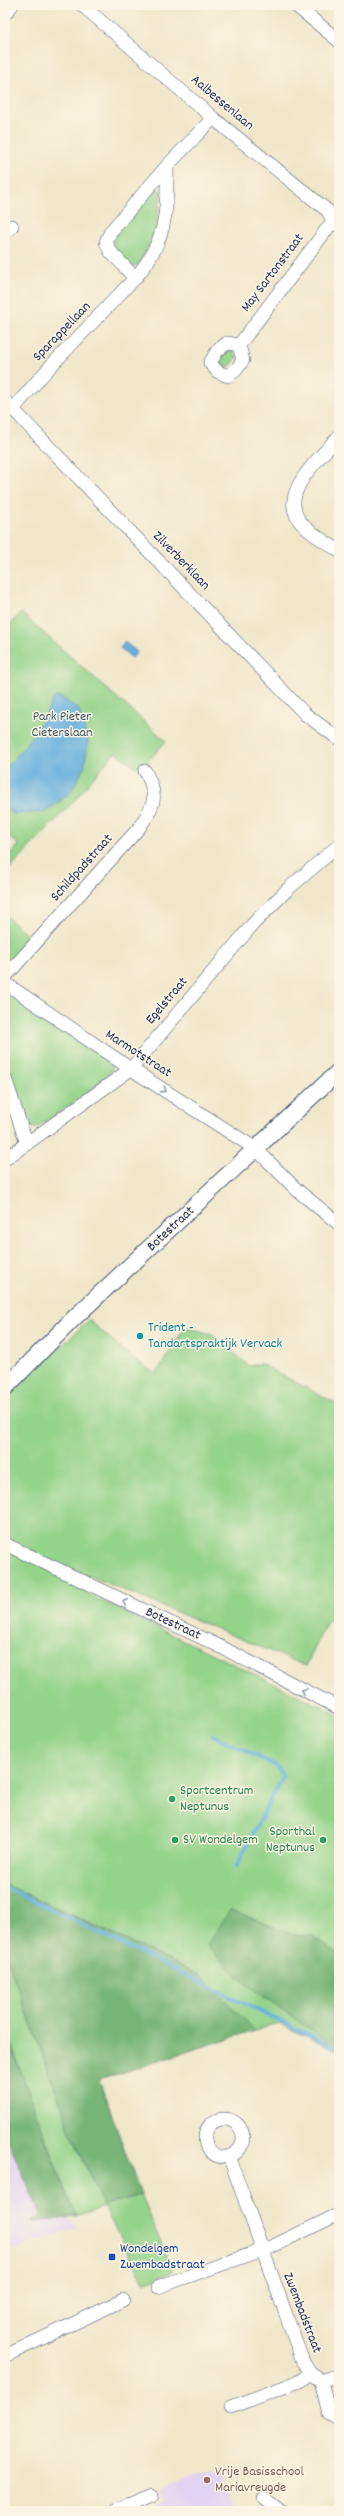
<svg xmlns="http://www.w3.org/2000/svg" width="344" height="2516" font-family="Dekko,sans-serif">
	<style>
		.built { fill: #e3d3f2 }
		.green { fill: #94d38a; stroke: #588174 }
		.forest { fill: #77b576; stroke: #49726a }
		.water { fill: #65afdd; stroke: #406f9e }
		.lines { fill: none; stroke-linecap: round; stroke-linejoin: round }
		.stream { stroke: #65afdd; stroke-width: 4 }
		.minor-casing { stroke: #3b4b6e; stroke-width: 14 }
		.tertiary-casing { stroke: #3b4b6e; stroke-width: 18 }
		.minor { stroke: #fff; stroke-width: 13 }
		.tertiary { stroke: #fff; stroke-width: 16 }
		.oneway { stroke: #8d97ae }
		.culture-dot { fill: #0f9aa8; stroke: #fcf5e5; stroke-width: 1.5 }
		.leisure-dot { fill: #2e9e5b; stroke: #fcf5e5; stroke-width: 1.5 }
		.transit-dot { fill: #1a4fb4; stroke: #fcf5e5; stroke-width: 1.5 }
		.education-dot { fill: #8d6e63; stroke: #fcf5e5; stroke-width: 1.5 }
		.labels { text-anchor: middle; dominant-baseline: central; stroke-width: 3; stroke-linejoin: round; paint-order: stroke }
		.street-label { font-size: 14px; fill: #1b2f5e; stroke: #fcf5e5 }
		.park-label { font-size: 14px; fill: #395869; stroke: #fcf5e5 }
		.culture-label { font-size: 14px; fill: #0d838f; stroke: #fcf5e5; text-anchor: start }
		.leisure-label { font-size: 14px; fill: #27864d; stroke: #fcf5e5; text-anchor: start }
		.transit-label { font-size: 14px; fill: #164399; stroke: #fcf5e5; text-anchor: start }
		.education-label { font-size: 14px; fill: #785e54; stroke: #fcf5e5; text-anchor: start }
	</style>
	<rect width="100%" height="100%" fill="#fcf5e5"/>
	<filter id="ink" filterUnits="userSpaceOnUse"><feTurbulence type="fractalNoise" baseFrequency=".025" numOctaves="2"/><feDisplacementMap in="SourceGraphic" scale="8" xChannelSelector="R" yChannelSelector="G"/><feConvolveMatrix kernelMatrix="1 2 1 2 8 2 1 2 1" color-interpolation-filters="sRGB"/></filter>
	<filter id="wash" filterUnits="userSpaceOnUse"><feTurbulence type="fractalNoise" baseFrequency=".012" numOctaves="4" result="noise"/><feDisplacementMap in="SourceGraphic" scale="16" xChannelSelector="R" yChannelSelector="G"/><feGaussianBlur stdDeviation="0.9" result="paint"/><feColorMatrix in="noise" values="0 0 0 0 0 0 0 0 0 0 0 0 0 0 0 0 0 1.4 0 .05"/><feComposite in="paint" operator="in"/></filter>
	<g filter="url(#wash)">
		<rect width="100%" height="100%" fill="#f0e7ca"/>
		<!-- built -->
		<path class="built" d="M5 2134 41 2215 32 2220 33 2222 69 2218 78 2228 38 2240 5 2254Z
			M220 2468 235 2511H135L163 2500 159 2491Z"/>
		<!-- green -->
		<path class="green" d="M154 186 161 191 156 231 138 265 130 266 113 247V239Z
			M229 350H233L237 358 229 367 224 368 221 361Z
			M21 613 166 741 140 770 115 752 74 801 5 873V860L19 845 5 833V630Z
			M5 915 31 939 5 967Z
			M5 986 113 1065C115 1078 49 1119 36 1128L24 1126 5 1068Z
			M89 1320 131 1357 156 1374 185 1327 212 1334 249 1366 261 1364 339 1405V1623L328 1619 306 1666 85 1574 77 1589 339 1715V2051L279 2024 255 2030 200 1975 5 1884V1559L14 1543 5 1538V1400Z
			M5 1953 71 2132 103 2205 141 2195 173 2271 145 2283 103 2206 78 2217 62 2184 5 2028Z"/>
		<!-- forest -->
		<path class="forest" d="M5 1884 200 1975 255 2030 99 2080 141 2195 103 2205 71 2132 5 1953Z
			M230 1910 298 1936 311 1935 339 1955V2050L246 1984 207 1946Z
			M5 2028 62 2184 78 2217 33 2222 32 2220 41 2215 5 2134Z"/>
		<!-- water -->
		<path class="water" d="M125 642 137 652 132 658 120 648Z
			M61 697 79 710 88 742 84 768 70 793 46 812 13 814 5 807V768C26 748 41 724 54 698Z"/>
		<g class="lines">
			<!-- stream -->
			<path class="stream" d="M213 1735 276 1766 283 1776 236 1867
				M5 1887 333 2047"/>
		</g>
	</g>
	<g filter="url(#ink)">
		<g class="lines">
			<!-- minor casing -->
			<g class="minor-casing">
				<path id="minor" d="M82 5 213 118 328 211 333 221 339 226
					M295 5 339 41
					M5 14 12 5
					M167 166C168 211 166 243 135 278L110 251 106 242 111 231 167 166 213 118
					M5 233 12 226
					M239 345 243 360 236 370 228 376 218 372 210 363 217 351 227 343 239 345 333 221
					M5 401 305 714 339 739
					M13 409 48 369 135 278
					M339 436C320 459 273 496 304 526 314 536 328 543 339 551
					M5 977 139 828C155 804 159 797 145 771
					M5 983 131 1069 256 1149 297 1190 339 1224
					M5 1078 27 1144
					M5 1159 131 1069 253 924 289 888 339 845
					M5 1544 219 1646 339 1708
					M205 2138a19 19 0 1 1 38 0a19 19 0 1 1-38 0Z
					M229 2156 303 2362 310 2373 321 2381
					M158 2287 271 2247 339 2214
					M5 2356 123 2300
					M321 2381 329 2414 339 2420
					M321 2381 339 2375
					M231 2407 300 2381 310 2373
					M264 2498 280 2511
					M116 2511 152 2496"/>
			</g>
			<!-- tertiary casing -->
			<g class="tertiary-casing">
				<path id="tertiary" d="M5 1388 73 1319 339 1071"/>
			</g>
			<!-- minor -->
			<use href="#minor" class="minor"/>
			<!-- tertiary -->
			<use href="#tertiary" class="tertiary"/>
		</g>
		<!-- one-way arrows -->
		<defs><path id="oneway-chevron" d="M-2-3.5L2.5 0L-2 3.5" fill="none" stroke-width="1.6" stroke-linecap="round" stroke-linejoin="round"/></defs>
		<g class="oneway">
			<use href="#oneway-chevron" transform="translate(164 1090) rotate(32)"/>
			<use href="#oneway-chevron" transform="translate(125 1602) rotate(-155)"/>
			<use href="#oneway-chevron" transform="translate(304 1691) rotate(-154)"/>
		</g>
	</g>
	<!-- markers -->
	<circle class="culture-dot" cx="140" cy="1336" r="4"/>
	<g class="leisure-dot">
		<circle cx="172" cy="1799" r="4"/>
		<circle cx="175" cy="1840" r="4"/>
		<circle cx="323" cy="1840" r="4"/>
	</g>
	<rect class="transit-dot" x="108" y="2253" width="8" height="8" rx="2"/>
	<circle class="education-dot" cx="207" cy="2480" r="4"/>
	<g class="labels">
		<!-- street labels -->
		<g class="street-label">
			<text transform="translate(222 103) rotate(40)">Aalbessenlaan</text>
			<text transform="translate(273 273) rotate(-53)">May Sartonstraat</text>
			<text transform="translate(62 332) rotate(-46)">Sparappellaan</text>
			<text transform="translate(181 561) rotate(46)">Zilverberklaan</text>
			<text transform="translate(82 868) rotate(-48)">Schildpadstraat</text>
			<text transform="translate(167 1001) rotate(-50)">Egelstraat</text>
			<text transform="translate(138 1054) rotate(33)">Marmotstraat</text>
			<text transform="translate(171 1229) rotate(-43)">Botestraat</text>
			<text transform="translate(173 1624) rotate(25)">Botestraat</text>
			<text transform="translate(302 2313) rotate(69)">Zwembadstraat</text>
		</g>
		<!-- park labels -->
		<g class="park-label">
			<text x="62" y="717">Park Pieter<tspan x="62" dy="16">Cieterslaan</tspan></text>
		</g>
		<!-- culture labels -->
		<g class="culture-label">
			<text x="148" y="1328">Trident -<tspan x="148" dy="16">Tandartspraktijk Vervack</tspan></text>
		</g>
		<!-- leisure labels -->
		<g class="leisure-label">
			<text x="180" y="1791">Sportcentrum<tspan x="180" dy="16">Neptunus</tspan></text>
			<text x="315" y="1832" text-anchor="end">Sporthal<tspan x="315" dy="16">Neptunus</tspan></text>
			<text x="183" y="1840">SV Wondelgem</text>
		</g>
		<!-- transit labels -->
		<g class="transit-label">
			<text x="120" y="2249">Wondelgem<tspan x="120" dy="16">Zwembadstraat</tspan></text>
		</g>
		<!-- education labels -->
		<g class="education-label">
			<text x="215" y="2472">Vrije Basisschool<tspan x="215" dy="16">Mariavreugde</tspan></text>
		</g>
	</g>
	<!-- margin -->
	<rect width="344" height="2516" fill="none" stroke="#fcf5e5" stroke-width="20"/>
</svg>
